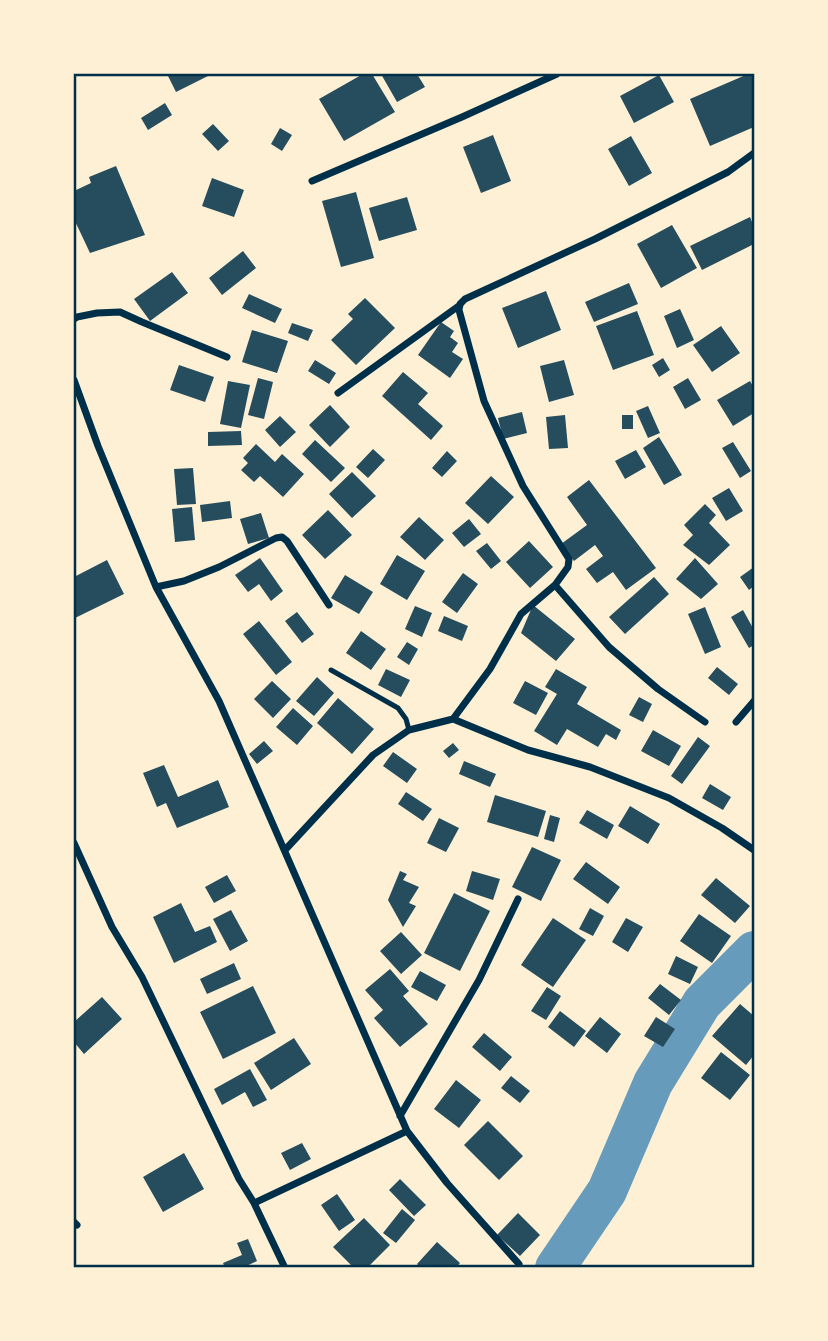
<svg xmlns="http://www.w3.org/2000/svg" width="828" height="1341" font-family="Rubik,sans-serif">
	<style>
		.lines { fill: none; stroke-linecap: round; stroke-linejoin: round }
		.river { stroke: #669bbc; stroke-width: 40 }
		.building { fill: #264d5e }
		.service { stroke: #003049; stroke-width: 5 }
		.minor { stroke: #003049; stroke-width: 7 }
		.neatline { fill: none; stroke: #003049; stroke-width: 2.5 }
	</style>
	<rect width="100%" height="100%" fill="#fdf0d5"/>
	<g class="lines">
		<!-- river -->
		<path class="river" d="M555 1268 607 1191 653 1083 702 1003 754 951"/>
	</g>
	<!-- building -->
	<path class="building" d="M167 74H212L176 92Z
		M363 74H372L395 112 344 141 319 99Z
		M381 74H417L425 87 397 102Z
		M748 74H754V127L710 146 690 99Z
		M659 75 674 102 634 123 620 96Z
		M165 103 172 115 148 130 141 118Z
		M213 124 229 141 218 151 202 134Z
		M280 128 292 135 282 151 271 144Z
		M493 135 511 181 481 193 463 147Z
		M631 136 652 173 629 186 608 149Z
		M116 166 145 235 90 253 74 219V191L91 183 89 177Z
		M212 178 244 190 234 217 202 206Z
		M356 192 374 258 341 267 322 201Z
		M407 197 417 230 379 241 369 208Z
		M750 217 754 227V244L702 270 690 246Z
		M672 225 697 268 661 288 637 244Z
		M243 251 256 268 222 295 209 278Z
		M172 272 188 293 150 321 134 299Z
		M629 283 638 304 594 322 585 302Z
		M546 291 561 330 518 348 502 308Z
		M249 294 282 309 275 323 242 308Z
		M365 298 395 328 356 365 331 340 353 319 348 314Z
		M680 309 694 340 677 348 664 316Z
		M637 311 654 355 613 370 596 326Z
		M441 322 454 331 450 337 458 343 452 352 463 359 450 378 418 355Z
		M292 323 313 330 308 341 288 333Z
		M721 326 740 353 712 372 693 345Z
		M252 330 288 341 277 373 242 362Z
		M663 358 670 370 659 377 652 365Z
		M315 360 336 373 329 384 308 371Z
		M564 360 574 395 549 402 540 366Z
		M179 365 214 377 205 402 170 390Z
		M403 372 428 393 418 404 443 426 431 440 382 396Z
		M258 378 273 382 264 419 248 415Z
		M688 378 701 400 685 409 673 387Z
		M228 381 250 385 241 428 220 424Z
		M750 381 754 388V413L733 426 717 400Z
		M330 405 350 427 330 447 309 425Z
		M648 406 660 433 648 438 636 411Z
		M522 412 527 433 503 439 498 418Z
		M565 415 568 448 549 449 546 417Z
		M622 415H633V429H622Z
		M280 416 296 432 280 447 265 430Z
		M241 431 242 445 208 446V432Z
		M659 437 682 475 664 485 643 448Z
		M315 440 345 468 331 482 302 454Z
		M733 442 751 471 740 478 722 448Z
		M256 444 275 462 282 454 304 474 283 497 260 476 254 482 241 470 248 463 243 458Z
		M373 449 385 460 368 478 356 467Z
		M636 450 646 467 625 479 615 461Z
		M447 451 457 461 442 477 432 468Z
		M193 468 196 504 177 505 174 469Z
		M352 472 376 496 352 518 329 494Z
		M491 476 514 497 488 524 465 503Z
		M589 480 656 568 626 590 613 572 597 583 586 569 603 556 595 545 574 561 561 544 587 525 567 497Z
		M729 488 743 511 726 521 712 498Z
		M230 501 232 518 202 522 200 505Z
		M705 504 716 515 709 523 730 545 709 565 683 545 693 535 684 525Z
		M192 507 195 540 175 542 172 509Z
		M328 510 352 535 325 559 302 535Z
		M261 513 269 538 248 544 240 519Z
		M419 517 444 540 425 560 400 537Z
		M469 519 481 534 464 547 452 533Z
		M529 541 553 567 530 588 506 562Z
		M487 543 501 561 491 569 476 551Z
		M397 555 425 571 407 600 380 584Z
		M260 558 283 591 271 601 259 584 248 592 235 575Z
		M695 558 718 584 701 599 676 579Z
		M107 560 124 594 75 618 74 615V577Z
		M754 567V586L749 590 740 577Z
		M463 573 478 584 457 613 442 602Z
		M345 575 373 592 359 614 331 598Z
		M654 577 669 594 625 634 609 617Z
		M533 605 575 639 556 661 521 633Z
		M415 606 432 613 422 637 405 629Z
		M705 607 721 647 705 654 688 614Z
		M743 610 754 630V645L749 648 731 617Z
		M297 612 314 634 302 643 285 621Z
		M444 616 468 626 462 641 438 631Z
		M259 621 292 662 276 675 243 634Z
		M361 631 386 649 371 670 346 653Z
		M407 642 418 649 409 665 397 657Z
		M717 667 738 684 729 695 708 678Z
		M386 669 410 680 401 697 378 685Z
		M556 669 587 687 577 704 621 730 616 740 606 734 598 747 567 729 557 745 534 731 557 694 545 687Z
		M317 677 334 693 314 716 296 701Z
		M272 681 291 699 273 718 254 699Z
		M525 681 548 693 536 715 513 703Z
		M639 697 652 704 643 722 629 715Z
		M338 698 374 729 352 754 317 723Z
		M293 708 313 726 297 745 276 727Z
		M653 730 681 746 669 766 641 751Z
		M698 737 710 746 682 784 671 776Z
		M264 741 273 751 257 764 249 754Z
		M453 743 459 750 449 758 443 751Z
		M393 752 417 769 407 783 383 766Z
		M464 761 496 774 490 787 459 774Z
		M164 765 178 797 218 780 229 807 177 828 166 803 157 807 143 773Z
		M710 784 731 797 723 810 702 798Z
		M406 792 432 809 423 821 398 804Z
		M495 795 546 811 538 837 487 822Z
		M630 806 660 824 648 844 618 826Z
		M587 810 614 825 607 839 579 823Z
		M550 815 560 818 554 842 544 839Z
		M439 818 459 828 446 852 427 843Z
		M532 847 561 860 541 901 512 887Z
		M586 862 620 887 608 904 573 879Z
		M400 871 407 874 403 880 419 887 409 903 416 906 403 927 388 900Z
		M472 871 500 879 493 900 466 891Z
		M227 875 236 891 214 903 205 887Z
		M716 878 750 906 735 923 701 895Z
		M454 893 490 911 460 971 424 953Z
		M181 903 195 932 210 926 217 942 174 963 153 917Z
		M590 908 604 916 593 936 579 929Z
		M231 910 248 941 230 951 213 919Z
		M699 914 731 936 712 963 680 941Z
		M553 918 586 940 553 987 521 965Z
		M626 918 643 927 628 952 612 942Z
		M401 932 422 955 401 974 380 951Z
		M676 956 698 967 690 984 668 974Z
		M234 963 241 979 207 994 200 979Z
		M390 969 409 991 403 996 428 1024 400 1047 374 1018 383 1010 365 990Z
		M420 971 446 985 437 1001 411 987Z
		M660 984 681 1000 669 1015 648 998Z
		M253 986 276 1033 223 1059 200 1012Z
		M547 987 561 996 546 1020 531 1011Z
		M102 997 122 1019 84 1054 74 1042V1022Z
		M740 1004 754 1016V1055L746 1065 712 1036Z
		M560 1011 586 1031 574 1047 548 1027Z
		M600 1017 621 1034 607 1053 585 1036Z
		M656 1017 675 1029 663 1047 644 1036Z
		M484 1033 512 1057 500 1071 472 1047Z
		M294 1038 311 1064 271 1090 254 1063Z
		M721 1052 750 1075 730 1100 701 1078Z
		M250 1069 267 1100 253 1107 245 1092 222 1105 214 1089Z
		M511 1076 530 1091 520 1103 501 1088Z
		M456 1080 481 1100 459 1128 434 1109Z
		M488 1121 523 1156 499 1180 464 1145Z
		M302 1143 311 1159 290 1170 281 1153Z
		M184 1153 204 1189 163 1212 143 1177Z
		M400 1179 426 1205 414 1216 389 1190Z
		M337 1194 355 1220 339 1231 321 1205Z
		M402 1209 415 1220 396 1243 383 1233Z
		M518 1213 540 1235 520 1256 497 1235Z
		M364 1218 390 1245 367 1268H354L333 1247Z
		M248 1239 257 1261 242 1268H225L223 1263 242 1255 237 1243Z
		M437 1242 460 1263 456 1268H421L417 1264Z"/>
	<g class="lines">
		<!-- service -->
		<path class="service" d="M331 670 398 708 406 719 409 730"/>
		<!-- minor -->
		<path class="minor" d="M312 181 462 117 557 74
			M74 319 77 317 97 313 120 312 142 322 227 357
			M74 380 98 446 156 587 219 701 407 1131 447 1183 519 1264
			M338 393 460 305
			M555 585 609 647 658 689 705 722
			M156 587 184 581 219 567 276 538 282 537 287 541 329 605
			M453 719 490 669 521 614 555 585 568 567 569 559 523 486 484 401 459 310 460 304 465 299 595 239 728 172 754 153
			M736 722 754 701
			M74 843 112 927 142 977 239 1179 254 1203 285 1268
			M285 850 373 755 409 730 453 719 528 750 590 767 669 798 722 828 754 850
			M400 1116 479 980 518 899
			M254 1203 407 1131
			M74 1222 77 1225"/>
	</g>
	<!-- border -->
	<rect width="828" height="1341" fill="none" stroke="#fdf0d5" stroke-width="150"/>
	<rect x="75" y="75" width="678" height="1191" class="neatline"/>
</svg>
